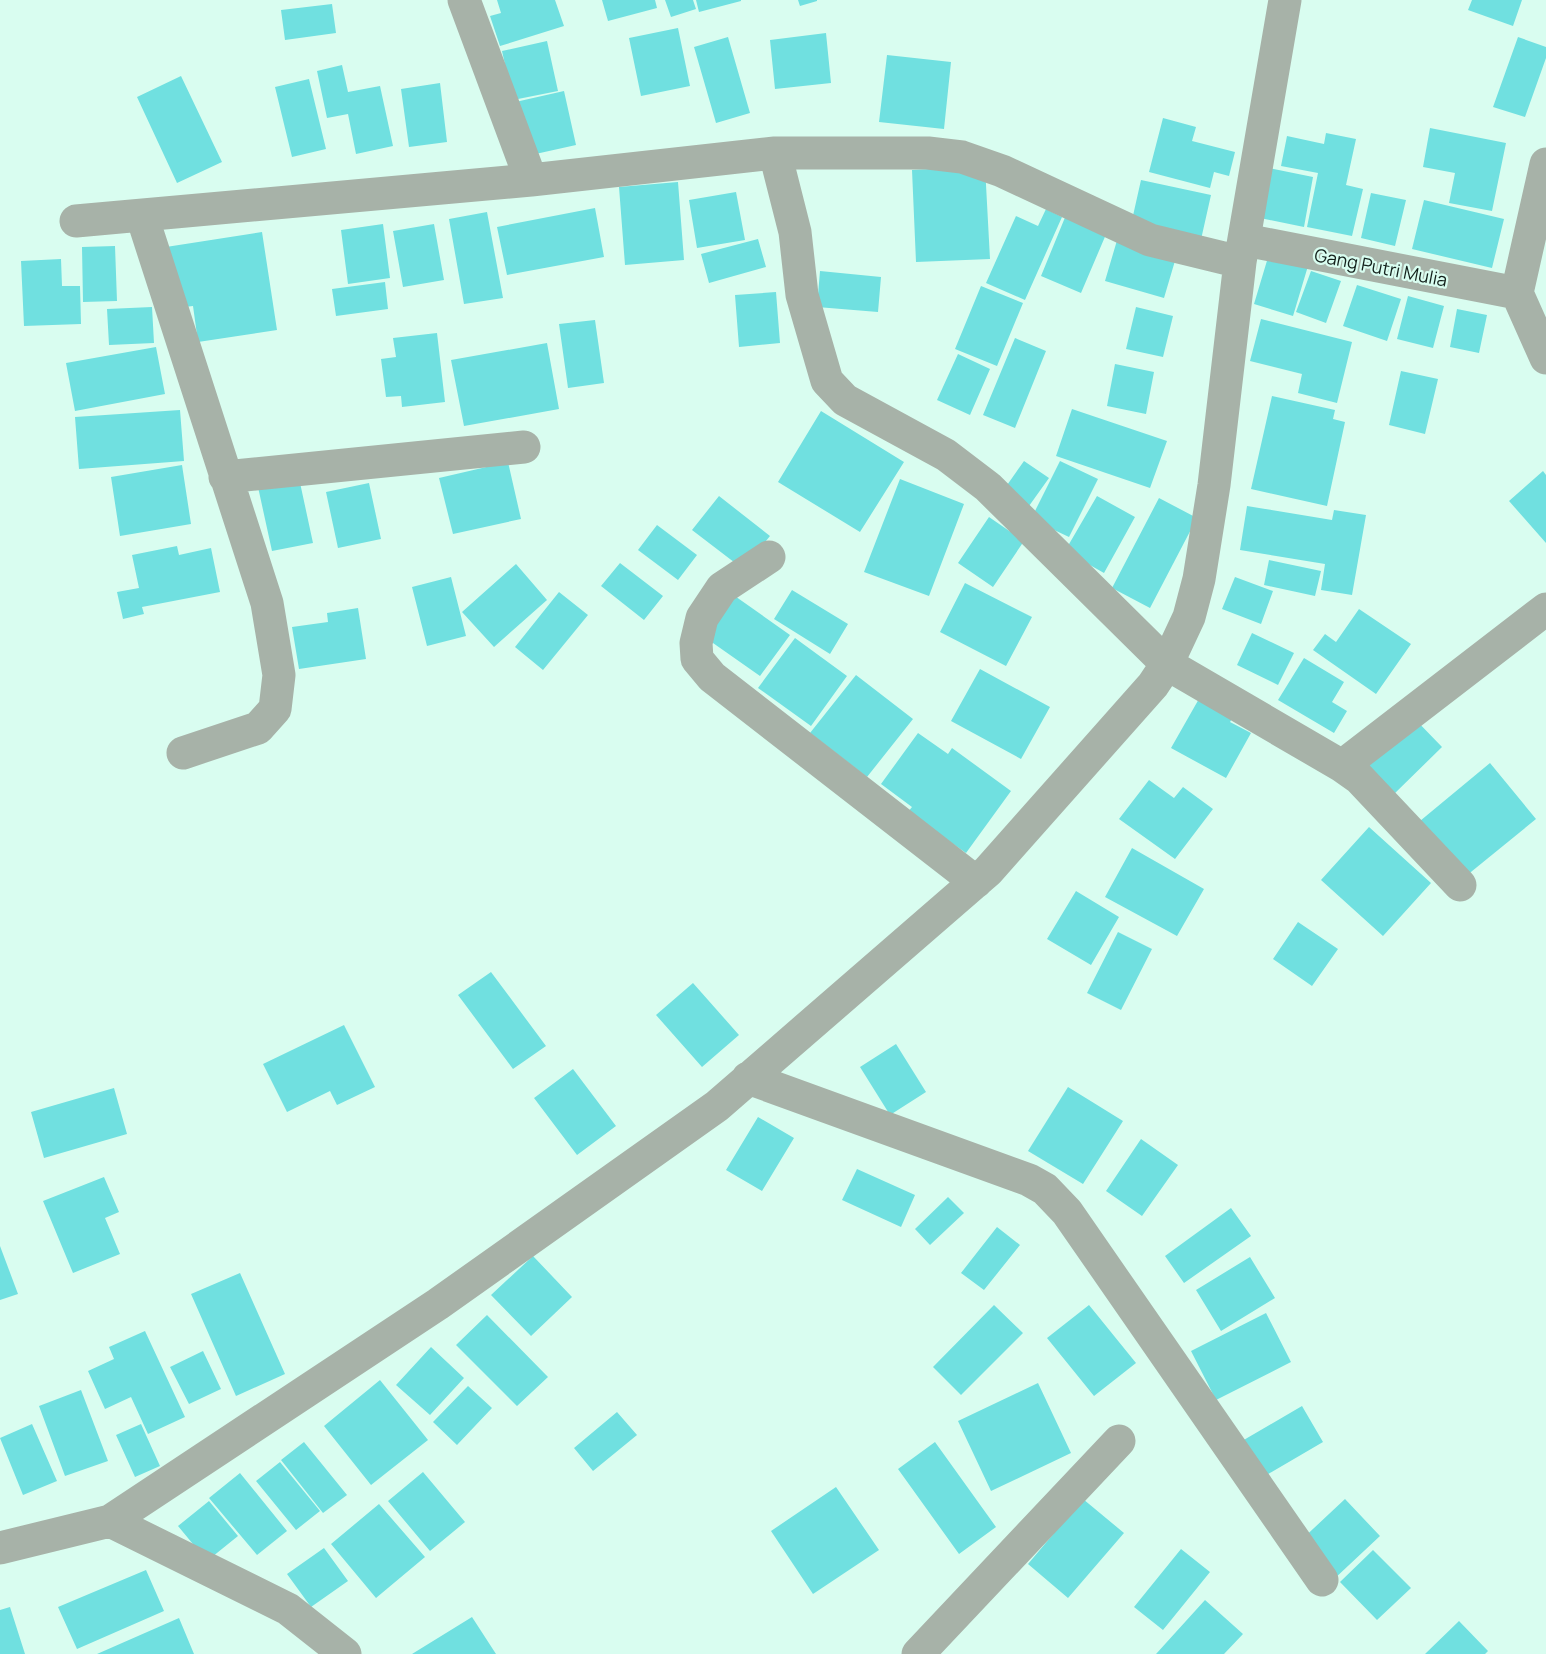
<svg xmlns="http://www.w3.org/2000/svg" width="1546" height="1654" font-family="Manrope,sans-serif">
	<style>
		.building { fill: #70e0e0 }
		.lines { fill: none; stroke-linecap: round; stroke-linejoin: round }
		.minor { stroke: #a7b2a8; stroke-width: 33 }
		.labels { text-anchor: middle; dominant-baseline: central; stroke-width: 4.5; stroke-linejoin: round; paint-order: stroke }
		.street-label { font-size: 18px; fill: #13201b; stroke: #d9fdf0 }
	</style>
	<rect width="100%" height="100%" fill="#d9fdf0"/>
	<!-- building -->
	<path class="building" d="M497 0H555L564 26 500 46 490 16 501 13Z
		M602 0H655L657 8 608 21Z
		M665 0H693L696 9 671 17Z
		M696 0H741V1L699 12Z
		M798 0H817V1L800 6Z
		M1472 0H1522L1513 26 1468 10Z
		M332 4 336 33 285 40 281 10Z
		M678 28 690 86 641 96 629 38Z
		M826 33 831 83 775 89 770 40Z
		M728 37 750 113 716 123 694 47Z
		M1518 37 1546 47V58L1525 117 1493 107Z
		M547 41 558 91 513 100 502 51Z
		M887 55 951 62 944 129 879 122Z
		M342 65 348 92 380 86 393 146 356 154 348 114 327 118 317 71Z
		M181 76 222 162 177 183 137 97Z
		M309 79 326 149 292 157 275 87Z
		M440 83 447 142 409 147 401 89Z
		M564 91 576 145 522 157 511 103Z
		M1163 118 1196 127 1192 141 1235 152 1229 176 1214 172 1210 188 1149 172Z
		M1430 128 1506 143 1492 211 1449 203 1455 173 1423 167Z
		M1326 133 1356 139 1346 185 1363 189 1352 236 1307 227 1318 173 1281 166 1287 136 1324 144Z
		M985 166 990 259 916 262 912 170Z
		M1269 168 1313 177 1304 227 1260 218Z
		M1141 180 1211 195 1200 244 1130 229Z
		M678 182 684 260 625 265 619 187Z
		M736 192 745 240 697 248 689 200Z
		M1371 193 1406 200 1395 246 1361 238Z
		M1424 200 1504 219 1492 268 1412 249Z
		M595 208 604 257 507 275 497 227Z
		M1046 209 1062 217 1025 300 986 283 1016 216 1038 226Z
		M487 212 503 298 464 304 449 219Z
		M1066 215 1107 232 1081 293 1041 276Z
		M383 224 390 278 348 284 341 230Z
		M434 224 444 280 403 287 393 231Z
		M262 232 277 330 198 342 193 306 176 308 166 247Z
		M1118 237 1177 254 1164 298 1105 281Z
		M758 239 766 267 709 283 701 254Z
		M115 246 117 301 83 302 82 247Z
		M1269 254 1308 266 1293 316 1254 304Z
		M61 259 62 286H80L81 324 24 326 21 261Z
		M820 271 881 277 878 312 817 307Z
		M1311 271 1341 281 1326 323 1296 312Z
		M385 282 388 309 336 316 332 289Z
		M1357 285 1401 299 1387 341 1343 326Z
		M981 286 1023 303 997 366 955 349Z
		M776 292 780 343 739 347 735 295Z
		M1408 296 1444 306 1433 348 1397 339Z
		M152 307 154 343 109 345 107 309Z
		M1136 307 1173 316 1163 357 1126 349Z
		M1457 309 1487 315 1479 353 1450 347Z
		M1261 319 1352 342 1337 403 1298 393 1302 374 1250 361Z
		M595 320 604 383 568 388 559 324Z
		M437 333 445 402 402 407 401 396 386 397 381 359 396 357 393 338Z
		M1015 338 1046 351 1015 428 983 415Z
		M547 343 559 409 464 426 451 360Z
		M156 347 165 394 75 411 66 363Z
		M958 354 990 369 970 415 937 400Z
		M1115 364 1154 372 1146 414 1107 406Z
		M1401 371 1438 379 1425 434 1389 425Z
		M1272 396 1335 410 1333 419 1345 422 1327 506 1251 489Z
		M1072 409 1167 441 1150 488 1056 456Z
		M180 410 184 461 79 469 75 417Z
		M821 411 904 462 860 532 778 482Z
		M1024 461 1049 478 1029 506 1005 488Z
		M1060 461 1098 479 1069 537 1031 519Z
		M508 462 521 519 453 534 439 478Z
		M182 465 191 524 120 536 111 477Z
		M1543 471 1546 475V543L1509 501Z
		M299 478 313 543 272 551 258 487Z
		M900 479 964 504 929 596 864 572Z
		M369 483 381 539 338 548 326 492Z
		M719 496 770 536 743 569 692 530Z
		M1097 496 1135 517 1104 573 1065 551Z
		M1159 498 1197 518 1150 608 1112 588Z
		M1247 506 1332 520 1334 510 1366 515 1352 595 1321 590 1325 564 1240 550Z
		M989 517 1024 541 993 587 958 563Z
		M657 525 697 555 678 580 638 550Z
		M177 546 179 555 211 548 220 592 142 607 144 614 123 619 117 592 139 588 132 555Z
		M1269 560 1321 571 1315 596 1264 585Z
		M620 563 663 596 644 620 601 586Z
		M516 564 547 600 494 647 462 612Z
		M451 577 466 636 427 646 412 587Z
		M1235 577 1273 591 1261 624 1222 609Z
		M965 583 1032 617 1006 666 940 632Z
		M792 590 848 624 830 654 774 619Z
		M559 592 588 615 543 670 515 647Z
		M732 594 790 635 760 676 703 636Z
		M358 608 366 659 299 669 292 627 328 622 327 613Z
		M1359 609 1411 644 1376 694 1313 650 1325 634 1336 642Z
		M1252 633 1294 653 1278 685 1237 665Z
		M795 638 847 676 811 726 758 688Z
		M1304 658 1344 682 1332 702 1347 711 1334 733 1278 700Z
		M980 669 1050 707 1021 759 951 721Z
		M856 675 913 719 867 777 810 733Z
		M1204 690 1238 709 1230 722 1251 733 1226 778 1171 748Z
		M1412 716 1442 747 1391 797 1360 766Z
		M918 733 948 754 952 748 1011 791 966 853 908 812 912 807 881 784Z
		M1490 763 1536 819 1466 876 1420 821Z
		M1149 780 1174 798 1183 787 1213 809 1175 859 1119 819Z
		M1369 827 1431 883 1383 936 1321 880Z
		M1132 848 1204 889 1177 936 1105 897Z
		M1076 891 1119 917 1091 965 1047 939Z
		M1298 922 1338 949 1312 986 1273 959Z
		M1118 932 1152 949 1121 1010 1087 993Z
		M491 972 546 1046 513 1069 458 995Z
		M693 983 739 1035 702 1067 656 1015Z
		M344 1025 375 1087 337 1105 330 1091 287 1112 263 1064Z
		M896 1044 926 1092 890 1115 860 1067Z
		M573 1069 616 1126 577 1155 534 1098Z
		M1068 1087 1123 1121 1083 1184 1028 1151Z
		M114 1088 127 1134 44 1158 31 1112Z
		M758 1117 794 1138 762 1191 726 1170Z
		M1141 1139 1178 1165 1142 1216 1106 1191Z
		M857 1169 915 1195 901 1227 842 1200Z
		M104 1177 119 1212 105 1218 120 1254 73 1273 43 1201Z
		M948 1197 964 1213 930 1245 915 1229Z
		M1231 1208 1251 1236 1184 1283 1165 1256Z
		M997 1227 1020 1245 984 1290 961 1273Z
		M0 1246 18 1294 0 1300Z
		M533 1256 572 1297 531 1336 491 1295Z
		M1250 1257 1275 1298 1221 1331 1196 1290Z
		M240 1273 285 1374 236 1396 191 1294Z
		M994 1305 1023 1333 961 1395 933 1367Z
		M1089 1305 1136 1363 1094 1396 1047 1338Z
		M1266 1313 1291 1362 1216 1400 1191 1351Z
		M487 1315 548 1377 517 1406 456 1345Z
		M145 1331 185 1417 148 1434 131 1397 105 1409 88 1371 114 1359 109 1347Z
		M431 1347 464 1378 430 1415 396 1385Z
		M203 1351 221 1389 189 1404 170 1367Z
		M380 1380 428 1440 371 1485 324 1426Z
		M1038 1383 1071 1453 991 1491 958 1421Z
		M468 1386 492 1408 457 1445 433 1422Z
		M81 1390 108 1461 65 1476 39 1406Z
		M1302 1406 1323 1442 1263 1477 1242 1441Z
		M617 1412 637 1435 593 1471 574 1448Z
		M32 1424 57 1481 23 1495 0 1438Z
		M141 1424 160 1466 135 1477 116 1435Z
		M304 1442 347 1495 323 1513 281 1460Z
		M935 1442 996 1527 959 1554 898 1469Z
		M280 1462 320 1511 296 1530 256 1481Z
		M423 1472 465 1522 430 1551 388 1501Z
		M240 1473 287 1531 257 1555 209 1498Z
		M836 1487 879 1550 813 1594 771 1531Z
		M1083 1499 1124 1533 1068 1598 1028 1564Z
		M1345 1499 1380 1536 1333 1580 1298 1543Z
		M209 1501 238 1536 207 1561 178 1526Z
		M379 1504 425 1557 376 1598 331 1544Z
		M324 1548 348 1581 311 1607 287 1574Z
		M1181 1549 1210 1572 1163 1630 1134 1607Z
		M1373 1550 1411 1588 1377 1620 1340 1582Z
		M146 1570 164 1611 77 1649 58 1607Z
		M1205 1600 1243 1634 1224 1654H1156Z
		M10 1607 25 1654H0V1610Z
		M472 1617 496 1654H412Z
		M179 1618 194 1654H97Z
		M1459 1621 1488 1651 1485 1654H1425Z"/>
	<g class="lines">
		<!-- minor -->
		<path class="minor" d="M464 0 531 180 775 153H928L962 157 1002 171 1150 240 1240 262
			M775 153 795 232 802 295 827 381 845 400 946 455 988 487 1167 664 1342 766 1359 778 1460 885
			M1546 164 1517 293 1546 358
			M142 216 267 603 279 675 275 709 258 728 183 753
			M76 221 531 180
			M1245 240 1517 293
			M225 477 524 447
			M769 557 722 588 702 618 696 643 697 659 712 677 976 882
			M1342 766 1546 609
			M748 1078 1029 1180 1045 1189 1067 1212 1322 1580
			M110 1521 288 1609 345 1654
			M0 1548 110 1521 438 1304 717 1106 988 871 1153 685 1167 664 1189 617 1199 579 1214 485 1240 262 1285 0
			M918 1654 1119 1441"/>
	</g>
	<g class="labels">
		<!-- street labels -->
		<g class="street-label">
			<text transform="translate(1381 267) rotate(11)">Gang Putri Mulia</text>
		</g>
	</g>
</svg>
